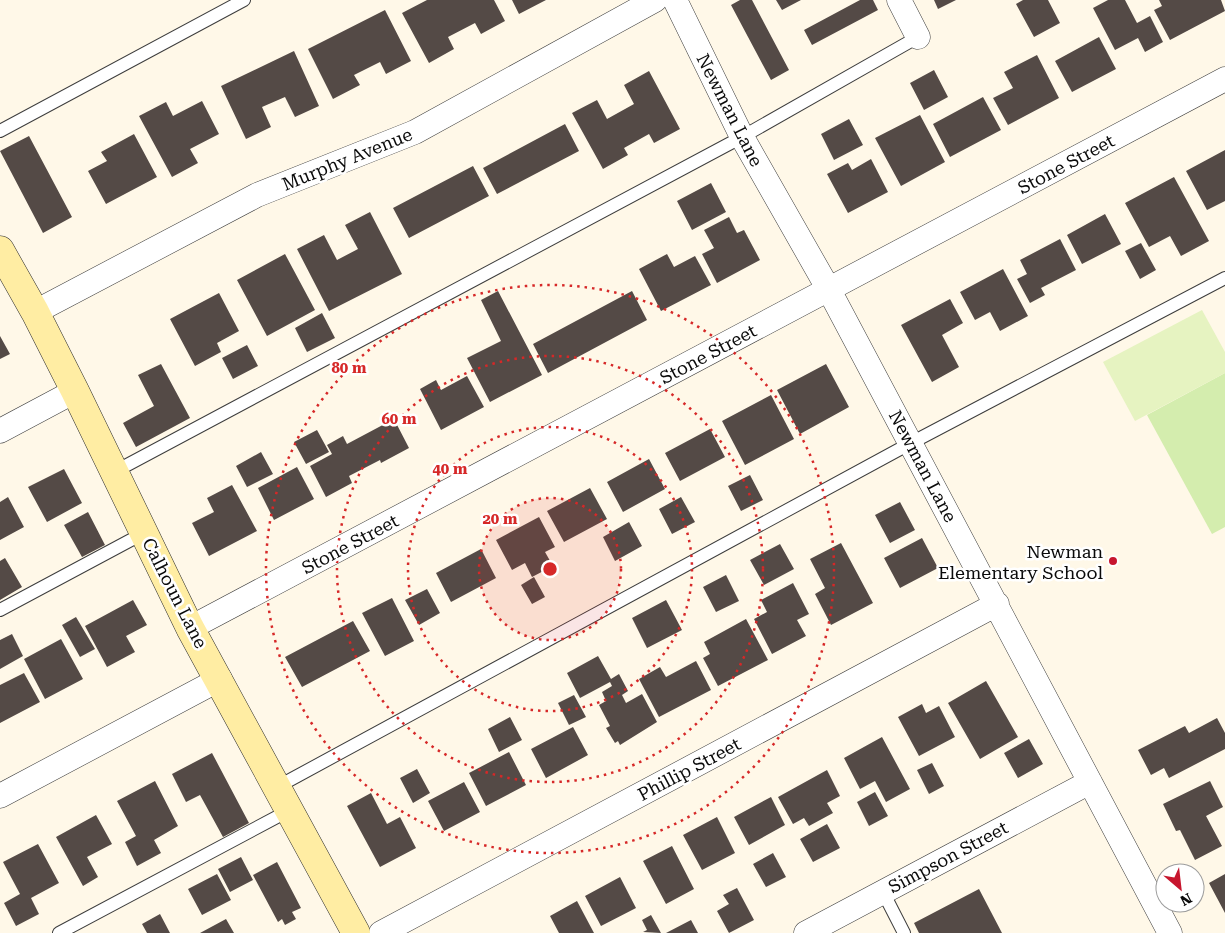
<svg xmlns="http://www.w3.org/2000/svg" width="1225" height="933" font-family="'Roboto Serif',serif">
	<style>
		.green { fill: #d4edae }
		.pitch { fill: #e6f3c1 }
		.building { fill: #544a46 }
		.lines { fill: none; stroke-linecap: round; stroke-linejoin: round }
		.lane-casing { stroke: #3d3d3d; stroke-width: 14 }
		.street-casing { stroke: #3d3d3d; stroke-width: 25 }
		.secondary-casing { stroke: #2c2c2c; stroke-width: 29 }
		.lane { stroke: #fff; stroke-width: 12 }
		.street { stroke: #fff; stroke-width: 24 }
		.secondary { stroke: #ffeda3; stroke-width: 28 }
		.ring { fill: none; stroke: #d62828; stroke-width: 2.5; stroke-dasharray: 2.5 5 }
		.poi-dot { fill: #c7162e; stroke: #fff; stroke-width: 2 }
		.labels { text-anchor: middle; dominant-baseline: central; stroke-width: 5; stroke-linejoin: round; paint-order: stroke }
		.street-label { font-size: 18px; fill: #0a0a0a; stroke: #fff }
		.poi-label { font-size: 18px; fill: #0a0a0a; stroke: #fff; text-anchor: end }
		.centre { fill: #d62828; stroke: #fff; stroke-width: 2.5 }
		.ring-label { font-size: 15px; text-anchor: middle; font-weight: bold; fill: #d62828; stroke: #fff; stroke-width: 5; stroke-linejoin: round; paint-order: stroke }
	</style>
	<rect width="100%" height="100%" fill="#fff8e8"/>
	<!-- green -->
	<path class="green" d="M1225 373V527L1212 534 1147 415Z"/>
	<!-- pitch -->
	<path class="pitch" d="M1202 310 1225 352V373L1135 421 1103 362Z"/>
	<!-- building -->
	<path class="building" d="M427 0H494L505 21 481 34 475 23 448 37 454 49 429 63 402 13Z
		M512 0H546L519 14Z
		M740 0H752L789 70 771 80 731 5Z
		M776 0H801L782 10Z
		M860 0H873L878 10 812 45 804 30Z
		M934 0H956L938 9Z
		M1023 0H1048L1060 23 1034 37 1016 4Z
		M1108 0H1125L1137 23 1150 16 1163 42 1145 52 1138 38 1115 50 1093 8Z
		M1159 0H1221L1225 11 1170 40 1154 10 1162 6Z
		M385 10 411 61 386 74 380 62 354 75 360 85 333 99 308 49Z
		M1099 37 1116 69 1072 92 1055 61Z
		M294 51 319 106 295 117 285 97 262 107 271 127 246 139 221 86Z
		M1037 55 1059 98 1008 125 993 98 1013 88 1004 72Z
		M934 70 948 97 924 110 910 83Z
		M649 71 680 129 654 143 649 134 624 148 628 155 603 169 572 113 597 100 607 119 634 104 624 85Z
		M983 97 1001 130 950 157 933 124Z
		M202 101 219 134 190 149 198 163 172 177 139 116 166 102 173 116Z
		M920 115 945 162 901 186 875 138Z
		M849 119 863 145 834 160 821 134Z
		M565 124 579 151 497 194 483 168Z
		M134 134 157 177 106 204 88 171 107 161 101 152Z
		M29 136 72 217 43 233 0 151Z
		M1225 150V201L1207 210 1186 171Z
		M871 159 888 192 848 213 827 174 848 163 852 170Z
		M473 166 489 196 409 238 393 208Z
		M1174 177 1209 241 1181 256 1170 236 1149 247 1125 203Z
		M711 183 726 212 692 230 677 201Z
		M370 212 402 274 329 311 297 249 324 235 337 260 358 249 345 225Z
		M1105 214 1121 244 1082 264 1067 235Z
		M729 217 737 233 744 230 760 260 717 283 702 254 714 248 704 230Z
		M1060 239 1076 270 1041 288 1045 295 1030 303 1017 279 1027 274 1020 260Z
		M1141 243 1156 270 1140 279 1125 251Z
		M285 254 315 310 267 336 237 280Z
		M667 254 674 267 695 256 711 285 661 311 639 269Z
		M1003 269 1028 316 1000 331 990 312 975 320 960 292Z
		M498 291 542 375 490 402 467 358 501 341 481 300Z
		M632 291 647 320 548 373 533 344Z
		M219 293 239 331 217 343 221 352 195 366 170 319Z
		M950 299 963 323 942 335 959 367 932 382 901 325Z
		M322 313 335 338 307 352 295 328Z
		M0 336 10 354 0 359Z
		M247 345 258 366 233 379 222 358Z
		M161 364 190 418 136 447 123 423 154 406 138 375Z
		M826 364 849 407 800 434 777 390Z
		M467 376 484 407 441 430 420 389 436 380 441 390Z
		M771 395 794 439 745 465 722 421Z
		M394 419 409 448 381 463 380 460 349 476 352 483 326 497 310 466 332 454 327 445 343 436 347 444Z
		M710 429 725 457 680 481 665 453Z
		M317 430 329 452 306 464 294 442Z
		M261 452 273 474 247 487 236 466Z
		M649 459 665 489 623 512 607 482Z
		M297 467 314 499 274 520 258 488Z
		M64 469 82 503 47 522 28 487Z
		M750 475 763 500 741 511 728 486Z
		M232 485 257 531 209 556 192 523 214 512 207 498Z
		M590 488 607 519 564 542 547 511Z
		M8 497 24 527 0 540V502Z
		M681 497 695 522 672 534 659 509Z
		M900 502 915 530 890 543 875 515Z
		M88 512 105 545 82 557 64 525Z
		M539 517 555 547 545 552 553 566 532 577 525 563 512 570 496 540Z
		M629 522 642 546 615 561 603 537Z
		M922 538 938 568 900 588 884 558Z
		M841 543 873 603 831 625 815 594 825 588 810 559Z
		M780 544 794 569 764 585 750 560Z
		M481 549 496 578 451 602 436 573Z
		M5 558 22 587 0 600V561Z
		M726 575 739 601 716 612 703 587Z
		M534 577 545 597 532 604 521 585Z
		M793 583 809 614 797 620 806 636 772 654 754 619 767 612 761 600Z
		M427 589 440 613 419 625 405 600Z
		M392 598 414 641 385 656 362 613Z
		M133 600 147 625 126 636 135 652 107 667 85 626Z
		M666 600 682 630 647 648 632 618Z
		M76 617 95 649 80 657 62 625Z
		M746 619 768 660 718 686 703 658 710 654 704 642Z
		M353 621 370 651 302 687 285 657Z
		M12 634 23 656 0 669V640Z
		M61 639 83 679 45 699 24 659Z
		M598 656 611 679 619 674 628 691 622 695 626 703 642 694 657 722 620 745 618 741 615 743 606 728 610 726 599 705 606 701 602 692 612 686 610 682 580 698 567 673Z
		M696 661 711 690 659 717 639 679 660 667 666 677Z
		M24 673 40 702 0 723V685Z
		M986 681 1018 737 980 759 948 703Z
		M574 695 586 717 569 725 558 703Z
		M922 704 926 713 939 706 955 737 919 756 898 717Z
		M510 717 522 740 499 752 488 729Z
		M1217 718 1225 733V749L1169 778 1164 768 1151 775 1138 750 1185 726 1189 733Z
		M573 727 588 755 546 778 531 749Z
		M882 737 910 789 886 802 875 781 860 789 844 758Z
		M1029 739 1043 764 1018 778 1004 753Z
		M509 752 526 785 486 806 469 773Z
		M212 753 249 823 223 837 200 795 186 802 172 774Z
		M932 763 944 786 929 794 917 770Z
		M417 769 430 793 413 803 400 778Z
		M827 770 840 796 827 803 833 813 809 826 804 818 793 824 778 797Z
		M155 781 178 826 154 840 161 853 137 866 125 842 136 836 117 801Z
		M1210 781 1223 807 1206 816 1222 846 1195 860 1180 830 1176 831 1163 804Z
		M464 782 480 812 444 831 428 801Z
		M875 792 888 816 869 826 857 802Z
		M371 793 387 824 400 817 416 848 380 867 347 806Z
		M771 797 785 825 749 845 734 817Z
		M96 815 112 844 87 857 98 877 83 886 56 837Z
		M717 817 735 853 702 870 683 835Z
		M827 824 840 848 813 862 800 839Z
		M38 844 59 883 31 898 39 914 16 926 4 903 20 894 3 862Z
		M672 846 694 889 666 904 643 861Z
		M773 853 786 877 766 887 753 864Z
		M241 857 253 880 230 892 218 869Z
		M277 862 301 908 292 912 296 919 285 925 282 919 278 922 253 875Z
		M217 874 231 900 202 915 188 889Z
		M1225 874V913L1209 883Z
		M620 877 636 908 601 926 585 896Z
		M737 888 754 920 729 933 717 911 729 904 723 895Z
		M979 889 1002 933H919L914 923Z
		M577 901 594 933H559L550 916Z
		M160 914 170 933H147L142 924Z
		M651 915 661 933 643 932 647 930 642 920Z
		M226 919 234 933H200Z
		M691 920 698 933H666Z"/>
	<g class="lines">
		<!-- lane casing -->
		<g class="lane-casing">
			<path id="lane" d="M0 131 244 0
				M114 472 742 137 918 37
				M0 610 144 533
				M277 787 911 443 1225 278
				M883 892 904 933
				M59 933 290 810"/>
		</g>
		<!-- street casing -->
		<g class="street-casing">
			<path id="street" d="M675 0 742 137 829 290 1170 933
				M899 0 918 37
				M35 312 257 195 415 132 655 0
				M0 431 75 391
				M190 628 1225 79
				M0 796 220 679
				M381 933 997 604
				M806 933 1090 782"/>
		</g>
		<!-- secondary casing -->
		<g class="secondary-casing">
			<path id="secondary" d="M0 250 35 312 75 391 190 628 356 933"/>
		</g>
		<!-- lane -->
		<use href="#lane" class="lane"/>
		<!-- street -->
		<use href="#street" class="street"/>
		<!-- secondary -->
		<use href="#secondary" class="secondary"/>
	</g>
	<!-- distance rings -->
	<circle cx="550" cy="569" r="71" fill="#d62828" fill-opacity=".12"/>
	<g class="ring">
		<circle cx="550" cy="569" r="71"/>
		<circle cx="550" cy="569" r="142"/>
		<circle cx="550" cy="569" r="213"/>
		<circle cx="550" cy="569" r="284"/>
	</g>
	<!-- markers -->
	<circle class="poi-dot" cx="1113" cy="561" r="5"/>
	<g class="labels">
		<!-- street labels -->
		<g class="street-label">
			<text transform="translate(730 110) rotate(63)">Newman Lane</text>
			<text transform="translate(347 159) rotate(-22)">Murphy Avenue</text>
			<text transform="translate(1066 164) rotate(-28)">Stone Street</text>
			<text transform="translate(708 354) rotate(-28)">Stone Street</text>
			<text transform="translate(923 466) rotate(62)">Newman Lane</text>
			<text transform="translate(350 544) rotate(-28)">Stone Street</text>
			<text transform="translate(175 593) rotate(63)">Calhoun Lane</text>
			<text transform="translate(689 769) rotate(-28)">Phillip Street</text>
			<text transform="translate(948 857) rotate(-28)">Simpson Street</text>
		</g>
		<!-- poi labels -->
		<g class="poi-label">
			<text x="1103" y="551">Newman<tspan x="1103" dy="21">Elementary School</tspan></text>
		</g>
	</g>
	<circle cx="550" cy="569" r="8" class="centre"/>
	<g class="ring-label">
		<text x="349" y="373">80 m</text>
		<text x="399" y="424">60 m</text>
		<text x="450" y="474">40 m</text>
		<text x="500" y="524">20 m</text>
	</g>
	<!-- north arrow -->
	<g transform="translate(1180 888) rotate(152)"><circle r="24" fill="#ffffff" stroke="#9d9d9d"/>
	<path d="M0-4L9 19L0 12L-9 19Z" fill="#c7162e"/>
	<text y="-8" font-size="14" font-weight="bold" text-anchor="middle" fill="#0a0a0a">N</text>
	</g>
</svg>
